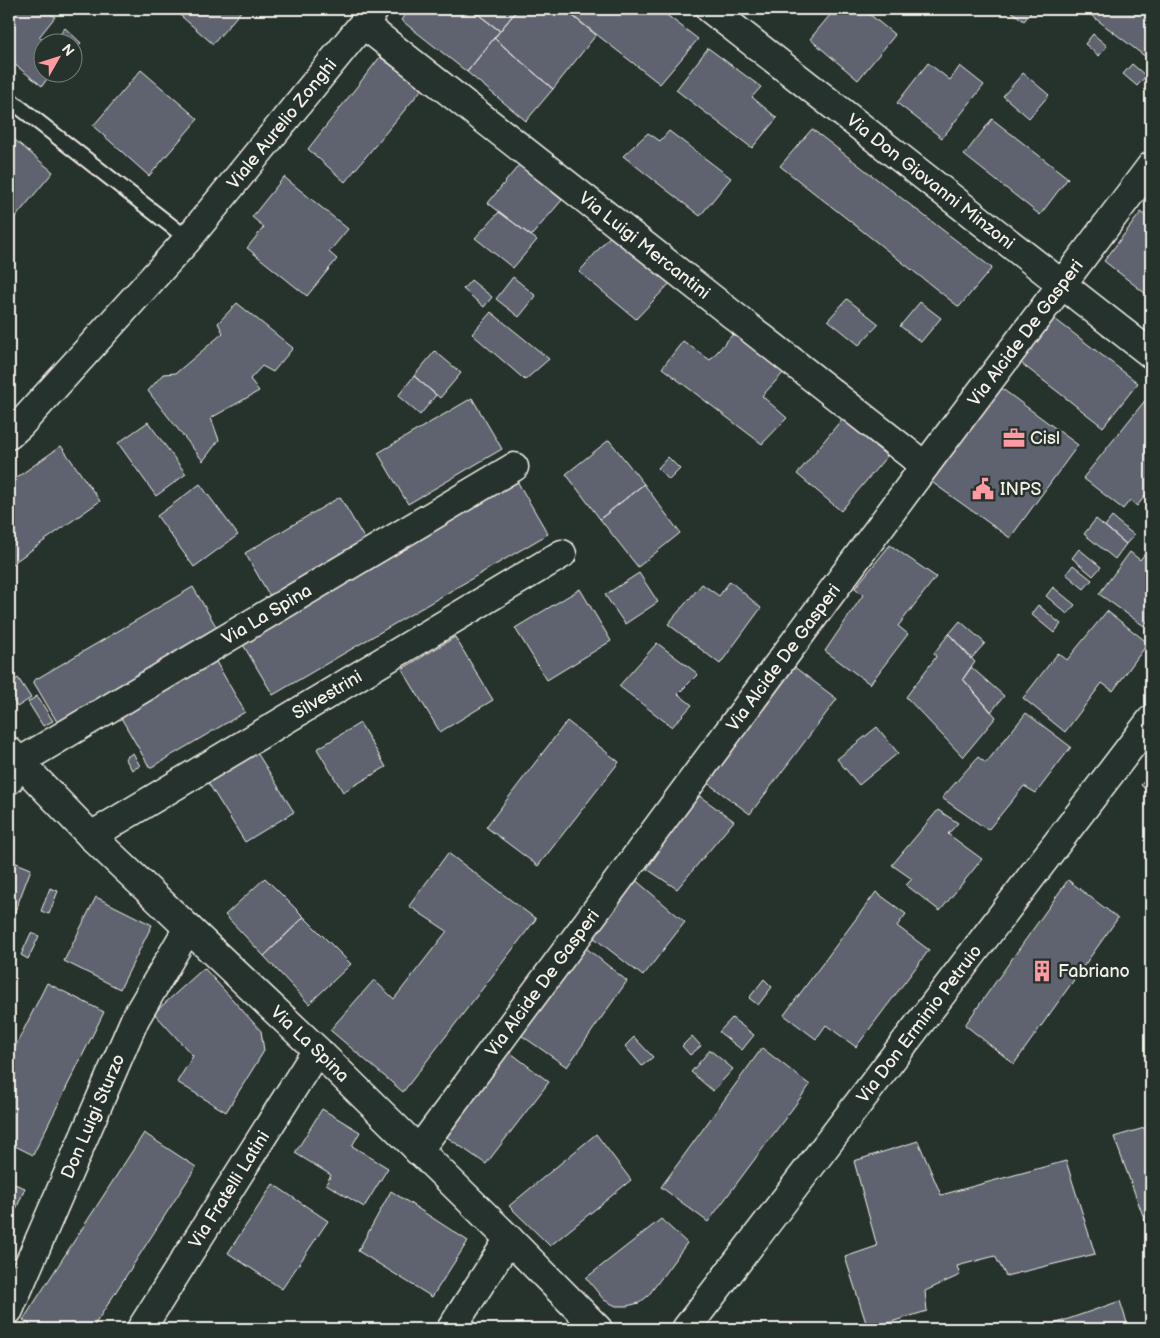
<svg xmlns="http://www.w3.org/2000/svg" width="1160" height="1338" font-family="'Balsamiq Sans',sans-serif">
	<style>
		.building { fill: #5f6370; stroke: #f4f1e8 }
		.lines { fill: none; stroke-linecap: round; stroke-linejoin: round }
		.service-casing { stroke: #f4f1e8; stroke-width: 18 }
		.minor-casing { stroke: #f4f1e8; stroke-width: 31 }
		.tertiary-casing { stroke: #f4f1e8; stroke-width: 31 }
		.secondary-casing { stroke: #f4f1e8; stroke-width: 31 }
		.service { stroke: #26332d; stroke-width: 14 }
		.minor { stroke: #26332d; stroke-width: 28 }
		.tertiary { stroke: #26332d; stroke-width: 28 }
		.secondary { stroke: #26332d; stroke-width: 28 }
		.labels { text-anchor: middle; dominant-baseline: central; stroke-width: 5; stroke-linejoin: round; paint-order: stroke }
		.street-label { font-size: 18px; fill: #f4f1e8; stroke: #26332d }
		.poi-label { font-size: 18px; fill: #f4f1e8; stroke: #26332d; text-anchor: start }
	</style>
	<rect width="100%" height="100%" fill="#26332d"/>
	<filter id="ink" filterUnits="userSpaceOnUse"><feTurbulence type="fractalNoise" baseFrequency=".02" numOctaves="2"/><feDisplacementMap in="SourceGraphic" scale="10" xChannelSelector="R" yChannelSelector="G"/><feConvolveMatrix kernelMatrix="1 2 1 2 8 2 1 2 1" color-interpolation-filters="sRGB"/></filter>
	<g filter="url(#ink)">
		<!-- building -->
		<path class="building" d="M9 9H45L55 17 39 37 47 42H42V72H52L42 86 9 60Z
			M173 9H243L213 44Z
			M409 9H471L500 31 467 72 401 20Z
			M471 9H518L500 31Z
			M518 9H564L596 35 553 89 494 38Z
			M564 9H659L698 39 660 84Z
			M835 9H863L895 35 858 80 810 39Z
			M1008 9H1034L1024 21Z
			M1083 9H1151V61Z
			M65 28 81 43 73 52 72 42H62L57 38Z
			M1093 34 1107 46 1099 56 1085 44Z
			M494 38 553 89 526 121 467 72Z
			M708 48 761 87 752 97 777 118 752 148 676 90Z
			M380 57 422 89 345 182 308 149Z
			M928 63 950 80 960 66 984 85 942 138 897 103Z
			M1132 64 1146 76 1137 86 1123 74Z
			M141 70 198 119 149 176 93 126Z
			M1023 73 1049 95 1029 118 1003 96Z
			M992 119 1068 178 1040 215 964 155Z
			M812 129 992 268 959 307 780 166Z
			M669 131 731 178 700 216 623 156 648 133 660 141Z
			M9 135 53 172 9 225Z
			M519 165 562 200 531 236 488 203Z
			M284 177 348 229 329 252 337 259 307 296 247 248 264 227 252 217Z
			M499 212 537 240 513 268 475 238Z
			M1141 212 1151 220V298L1104 261Z
			M611 235 671 282 636 319 579 272Z
			M513 277 536 296 519 317 496 299Z
			M471 280 492 297 484 307 463 289Z
			M847 299 879 324 859 345 828 320Z
			M920 302 941 318 921 342 900 326Z
			M237 303 293 348 273 372 262 366 250 379 259 391 211 418 219 440 203 461 148 391 163 374 176 373 223 333 218 323Z
			M491 312 549 359 525 380 472 334Z
			M1051 316 1138 383 1103 427 1017 360Z
			M734 333 785 371 762 396 787 418 762 444 662 368 683 341 710 360Z
			M435 351 461 373 440 398 414 376Z
			M414 376 436 395 420 415 398 396Z
			M997 385 1078 445 1010 538 926 478Z
			M1151 393V500L1145 496 1137 506 1130 500 1123 509 1083 478Z
			M472 398 502 449 408 504 378 453Z
			M842 419 887 456 841 511 797 474Z
			M148 422 186 474 156 496 118 443Z
			M609 440 644 484 600 519 566 474Z
			M61 446 100 501 9 566V483Z
			M668 457 680 469 669 480 658 468Z
			M517 481 548 534 273 695 242 643Z
			M200 484 238 535 194 567 157 516Z
			M644 484 680 533 638 567 600 519Z
			M340 497 371 550 275 605 245 553Z
			M1112 517 1134 535 1126 544 1105 526Z
			M1096 519 1126 544 1115 559 1084 534Z
			M890 545 936 577 898 626 908 634 870 684 825 651 863 595 855 588Z
			M1151 546V616L1144 626 1099 594 1130 552 1140 560Z
			M1079 549 1101 567 1093 576 1072 558Z
			M1073 565 1092 580 1084 589 1066 574Z
			M639 573 658 602 625 624 605 595Z
			M730 581 761 608 720 664 668 624 702 584 719 596Z
			M193 587 220 633 60 727 33 681Z
			M1053 587 1075 605 1067 614 1046 596Z
			M580 589 611 641 547 680 515 628Z
			M1038 605 1061 624 1054 633 1031 614Z
			M1107 611 1148 643 1113 691 1102 683 1065 732 1023 698 1058 653 1067 660Z
			M960 621 985 643 971 659 949 634Z
			M949 634 975 662 963 679 996 717 963 757 906 697 936 657 934 653Z
			M455 637 493 700 440 732 402 669Z
			M657 643 698 674 678 694 692 705 672 727 619 686Z
			M215 660 245 712 150 768 120 716Z
			M789 663 837 699 750 814 702 779Z
			M971 667 1004 696 991 712 963 679Z
			M18 678 31 698 17 707 9 693V684Z
			M37 696 53 721 43 726 28 702Z
			M1026 713 1071 747 1036 793 1024 786 988 830 942 798 978 757 986 763Z
			M567 721 619 762 538 866 486 827Z
			M360 723 386 767 343 792 317 749Z
			M877 727 898 753 859 785 837 759Z
			M256 751 294 812 245 842 207 781Z
			M133 753 140 766 132 770 125 758Z
			M1151 773V795L1141 785Z
			M694 792 734 821 677 889 647 869 660 850 652 845Z
			M938 810 958 823 948 834 982 859 940 911 906 885 912 879 892 865Z
			M448 853 536 919 403 1092 330 1030 374 980 394 999 447 931 409 906Z
			M9 860 31 869 9 927Z
			M632 877 685 922 643 976 589 934Z
			M265 878 304 917 264 956 225 915Z
			M1068 880 1118 918 1014 1064 965 1025Z
			M50 888 58 891 49 914 41 911Z
			M876 892 906 914 897 926 929 950 856 1047 826 1025 816 1039 784 1015Z
			M96 897 152 925 120 989 64 961Z
			M304 917 351 964 309 1004 264 956Z
			M31 933 39 936 28 959 21 955Z
			M580 943 627 981 567 1067 515 1031Z
			M204 968 261 1031 264 1051 226 1112 177 1082 193 1056 154 1013Z
			M764 979 772 987 758 1005 749 998Z
			M47 983 104 1012 33 1155 9 1143V1059Z
			M732 1018 754 1035 742 1050 719 1032Z
			M692 1036 701 1046 690 1055 682 1046Z
			M634 1037 653 1057 642 1066 625 1046Z
			M503 1047 549 1082 486 1164 441 1133Z
			M762 1048 810 1085 708 1222 661 1187Z
			M710 1050 733 1069 713 1091 691 1072Z
			M322 1109 360 1132 352 1146 388 1168 364 1207 326 1184 331 1175 295 1153Z
			M1151 1126V1228L1148 1229 1114 1137Z
			M144 1133 196 1167 92 1329H37L23 1320Z
			M596 1134 631 1180 550 1246 509 1206Z
			M918 1141 941 1195 1066 1161 1095 1254 1006 1276 995 1256 957 1266 960 1275 925 1291 927 1311 868 1329 845 1257 877 1246 854 1161Z
			M9 1182 25 1188 9 1226Z
			M273 1184 328 1221 282 1289 228 1253Z
			M391 1191 468 1241 432 1297 358 1251Z
			M661 1219 687 1243 648 1296 639 1303 627 1306H616L604 1300 586 1278Z
			M1120 1301 1129 1329H1056L1054 1324Z"/>
		<g class="lines">
			<!-- service casing -->
			<g class="service-casing">
				<path id="service" d="M9 99 188 239"/>
			</g>
			<!-- minor casing -->
			<g class="minor-casing">
				<g id="minor">
					<path id="s1" d="M363 24 925 466"/>
					<path id="s2" d="M9 780 19 762 514 467"/>
					<path id="s3" d="M91 836 562 554"/>
					<path id="s4" d="M418 1151 925 466 1151 166"/>
					<path id="s5" d="M9 1310 135 1019 188 928"/>
					<path id="s6" d="M141 1329 317 1050"/>
					<path d="M451 1329 509 1239"/>
				</g>
			</g>
			<!-- tertiary casing -->
			<g class="tertiary-casing">
				<g id="tertiary">
					<path id="s7" d="M710 9 1151 354"/>
					<path id="s8" d="M9 751 91 836 317 1050 509 1239 598 1329"/>
					<path id="s9" d="M686 1329 1151 720"/>
				</g>
			</g>
			<!-- secondary casing -->
			<g class="secondary-casing">
				<g id="secondary">
					<path id="s10" d="M9 435 20 425 188 239 375 9"/>
				</g>
			</g>
			<!-- service -->
			<use href="#service" class="service"/>
			<!-- minor -->
			<use href="#minor" class="minor"/>
			<!-- tertiary -->
			<use href="#tertiary" class="tertiary"/>
			<!-- secondary -->
			<use href="#secondary" class="secondary"/>
		</g>
	</g>
	<!-- icons -->
	<defs>
		<g id="office-bare" transform="scale(1.725)"><path d="M-6-3h4V-5.5h4V-3h4V5H-6ZM-1-4.5V-3h2v-1.5ZM-6 0V1H6V0Z" fill="#ff9aa2" stroke="#26332d" stroke-width="2.5" paint-order="stroke"/></g>
		<g id="civic-bare" transform="scale(1.725)"><path d="M-.6-6.5H3V-4.5H.6V-3L4-1V1h2V6H-6V1h2V-1L-.6-3ZM-1.2 2.5V6h2.4V2.5Z" fill="#ff9aa2" stroke="#26332d" stroke-width="2.5" paint-order="stroke"/></g>
		<g id="building-bare" transform="scale(1.725)"><path d="M-4-6H4V6H1V3H-1V6H-4ZM-2.5-4.3h1.7v1.8h-1.7ZM.8-4.3h1.7v1.8H.8ZM-2.5-1h1.7V.8h-1.7ZM.8-1h1.7V.8H.8Z" fill="#ff9aa2" stroke="#26332d" stroke-width="2.5" paint-order="stroke"/></g>
	</defs>
	<g fill-rule="evenodd">
		<use href="#office-bare" x="1014" y="438"/>
		<use href="#civic-bare" x="983" y="489"/>
		<use href="#building-bare" x="1042" y="971"/>
	</g>
	<g class="labels">
		<!-- street labels -->
		<g class="street-label">
			<text stroke="none"><textPath href="#s10" startOffset="414">Viale Aurelio Zonghi</textPath></text>
			<text stroke="none"><textPath href="#s7" startOffset="280">Via Don Giovanni Minzoni</textPath></text>
			<text stroke="none"><textPath href="#s1" startOffset="358">Via Luigi Mercantini</textPath></text>
			<text stroke="none"><textPath href="#s4" startOffset="1019">Via Alcide De Gasperi</textPath></text>
			<text stroke="none"><textPath href="#s2" startOffset="309">Via La Spina</textPath></text>
			<text stroke="none"><textPath href="#s4" startOffset="614">Via Alcide De Gasperi</textPath></text>
			<text stroke="none"><textPath href="#s3" startOffset="275">Silvestrini</textPath></text>
			<text stroke="none"><textPath href="#s4" startOffset="209">Via Alcide De Gasperi</textPath></text>
			<text stroke="none"><textPath href="#s9" startOffset="384">Via Don Erminio Petruio</textPath></text>
			<text stroke="none"><textPath href="#s8" startOffset="420">Via La Spina</textPath></text>
			<text stroke="none"><textPath href="#s5" startOffset="211">Don Luigi Sturzo</textPath></text>
			<text stroke="none"><textPath href="#s6" startOffset="165">Via Fratelli Latini</textPath></text>
		</g>
		<!-- poi labels -->
		<g class="poi-label">
			<text x="1030" y="438">Cisl</text>
			<text x="1000" y="489">INPS</text>
			<text x="1058" y="971">Fabriano</text>
		</g>
	</g>
	<!-- margin -->
	<rect width="1160" height="1338" fill="none" stroke="#26332d" stroke-width="30"/>
	<rect x="15" y="15" width="1130" height="1308" fill="none" stroke="#f4f1e8" stroke-width="2" filter="url(#ink)"/>
	<!-- north arrow -->
	<g transform="translate(58 58) rotate(51)"><circle r="24" fill="#26332d" stroke="#787f78"/>
	<path d="M0-4L9 19L0 12L-9 19Z" fill="#ff9aa2"/>
	<text y="-8" font-size="14" font-weight="bold" text-anchor="middle" fill="#f4f1e8">N</text>
	</g>
</svg>
